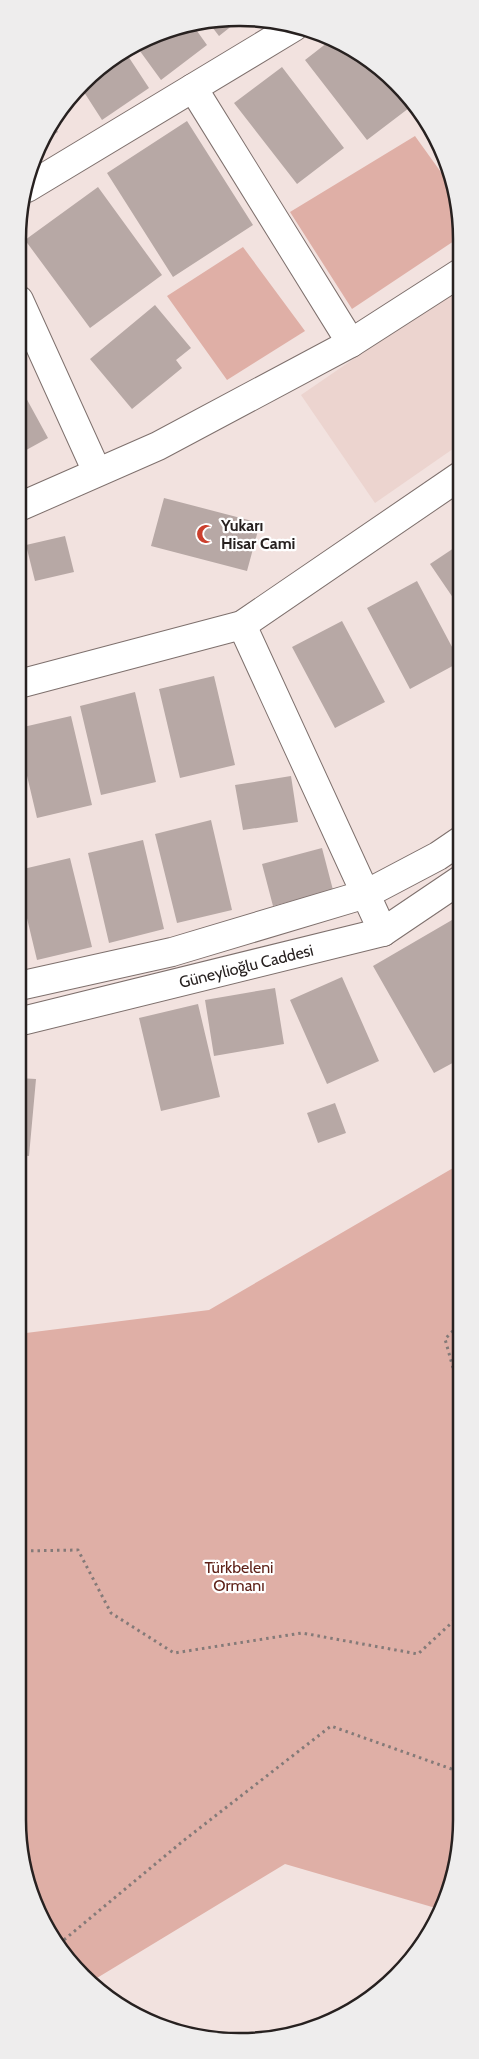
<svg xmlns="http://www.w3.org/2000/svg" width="479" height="2059" font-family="Cabin,sans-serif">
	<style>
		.built { fill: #ecd4cf }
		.green { fill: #dfafa6 }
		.building { fill: #b7a8a5 }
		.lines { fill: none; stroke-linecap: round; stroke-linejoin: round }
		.minor-casing { stroke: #7e706d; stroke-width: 30 }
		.path { stroke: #847a78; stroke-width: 3; stroke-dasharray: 2.5 4; stroke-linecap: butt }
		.minor { stroke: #fff; stroke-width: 28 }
		.labels { text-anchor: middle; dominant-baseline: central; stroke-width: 4.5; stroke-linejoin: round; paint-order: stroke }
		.poi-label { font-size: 16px; font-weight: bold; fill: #272120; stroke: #fff; text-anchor: start }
		.street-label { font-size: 16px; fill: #272120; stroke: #fff }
		.park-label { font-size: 16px; fill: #5f2219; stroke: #fff }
		.rim { fill: none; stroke: #272120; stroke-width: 2.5 }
	</style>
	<rect width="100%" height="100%" fill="#f2e2df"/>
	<!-- built -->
	<path class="built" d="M460 286V444L375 503 301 395Z"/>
	<!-- green -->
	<path class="green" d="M415 136 453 189 460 211V237L352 309 290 212Z
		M243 247 305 331 227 380 167 296Z
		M460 1164V1849L439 1909 285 1864 92 1981 73 1966 34 1904 18 1819V1334L209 1310Z"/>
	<!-- building -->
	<path class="building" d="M238 21 219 36 209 23 233 22Z
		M192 24 207 45 161 80 137 47 182 25Z
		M332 39 338 41 397 83 413 105 367 140 305 60Z
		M126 53 149 88 102 120 82 89 105 63Z
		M282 67 344 148 297 184 234 103Z
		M187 121 253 225 173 277 107 173Z
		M53 122 58 132 43 141 47 128Z
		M98 187 162 275 90 328 25 240Z
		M155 305 191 348 176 360 182 368 132 409 90 359Z
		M19 385 48 438 19 454Z
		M164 498 260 523 247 571 151 546Z
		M65 536 74 572 35 581 26 545Z
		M460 544V608L430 564Z
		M417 581 460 662 410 689 367 608Z
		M342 621 385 702 335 728 292 647Z
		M214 676 235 765 180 778 159 689Z
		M135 692 156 782 101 795 80 706Z
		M71 716 92 805 37 818 19 742V728Z
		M291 776 298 822 243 830 235 785Z
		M211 820 232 910 177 923 155 834Z
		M143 840 164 929 109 943 88 853Z
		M322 848 333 890 273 906 262 864Z
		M70 858 92 947 37 960 19 885V870Z
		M452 920 460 933V1059L434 1073 373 966Z
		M342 977 379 1061 327 1084 290 1000Z
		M275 988 284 1044 214 1056 205 1000Z
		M198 1004 220 1097 161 1111 139 1018Z
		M18 1078 36 1079 29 1156 18 1155Z
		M335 1103 346 1133 318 1143 307 1113Z"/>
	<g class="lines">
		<!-- minor casing -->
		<g class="minor-casing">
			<g id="minor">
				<path d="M193 88 351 343 460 273"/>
				<path d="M27 188 294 27"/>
				<path d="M19 300 97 472"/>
				<path d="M19 507 158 446 351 343"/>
				<path d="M242 625 383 932"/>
				<path d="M19 684 242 625 460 476"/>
				<path d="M19 986 172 952 366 894 438 856 460 841"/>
				<path id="s1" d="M18 1022 383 932 460 880"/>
			</g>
		</g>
		<!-- path -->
		<path class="path" d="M460 1393 445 1339 460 1324
			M18 1551 78 1550 111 1613 174 1653 302 1633 418 1654 460 1615
			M59 1944 183 1841 331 1726 460 1772"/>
		<!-- minor -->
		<use href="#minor" class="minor"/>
	</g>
	<!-- icons -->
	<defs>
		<g id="mosque-bare" transform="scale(1.5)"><path d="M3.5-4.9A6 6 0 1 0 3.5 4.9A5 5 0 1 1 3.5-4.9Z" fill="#cb3f2d" stroke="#fff" stroke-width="2.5" paint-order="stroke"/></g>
	</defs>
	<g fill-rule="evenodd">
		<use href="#mosque-bare" x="206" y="534"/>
	</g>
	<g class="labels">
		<!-- poi labels -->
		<g class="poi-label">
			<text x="221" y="525">Yukarı<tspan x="221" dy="18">Hisar Cami</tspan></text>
		</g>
		<!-- street labels -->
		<g class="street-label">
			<text stroke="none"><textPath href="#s1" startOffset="235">Güneylioğlu Caddesi</textPath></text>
		</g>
		<!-- park labels -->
		<g class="park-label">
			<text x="239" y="1567">Türkbeleni<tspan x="239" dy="18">Ormanı</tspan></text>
		</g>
	</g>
	<!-- crop -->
	<path d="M0 0H479V2059H0ZM239 26H240A213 213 0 0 1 453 239V1820A213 213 0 0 1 240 2033H239A213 213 0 0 1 26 1820V239A213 213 0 0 1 239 26Z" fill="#eeeded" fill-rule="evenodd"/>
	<path class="rim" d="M239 26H240A213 213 0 0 1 453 239V1820A213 213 0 0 1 240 2033H239A213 213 0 0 1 26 1820V239A213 213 0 0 1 239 26Z"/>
</svg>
